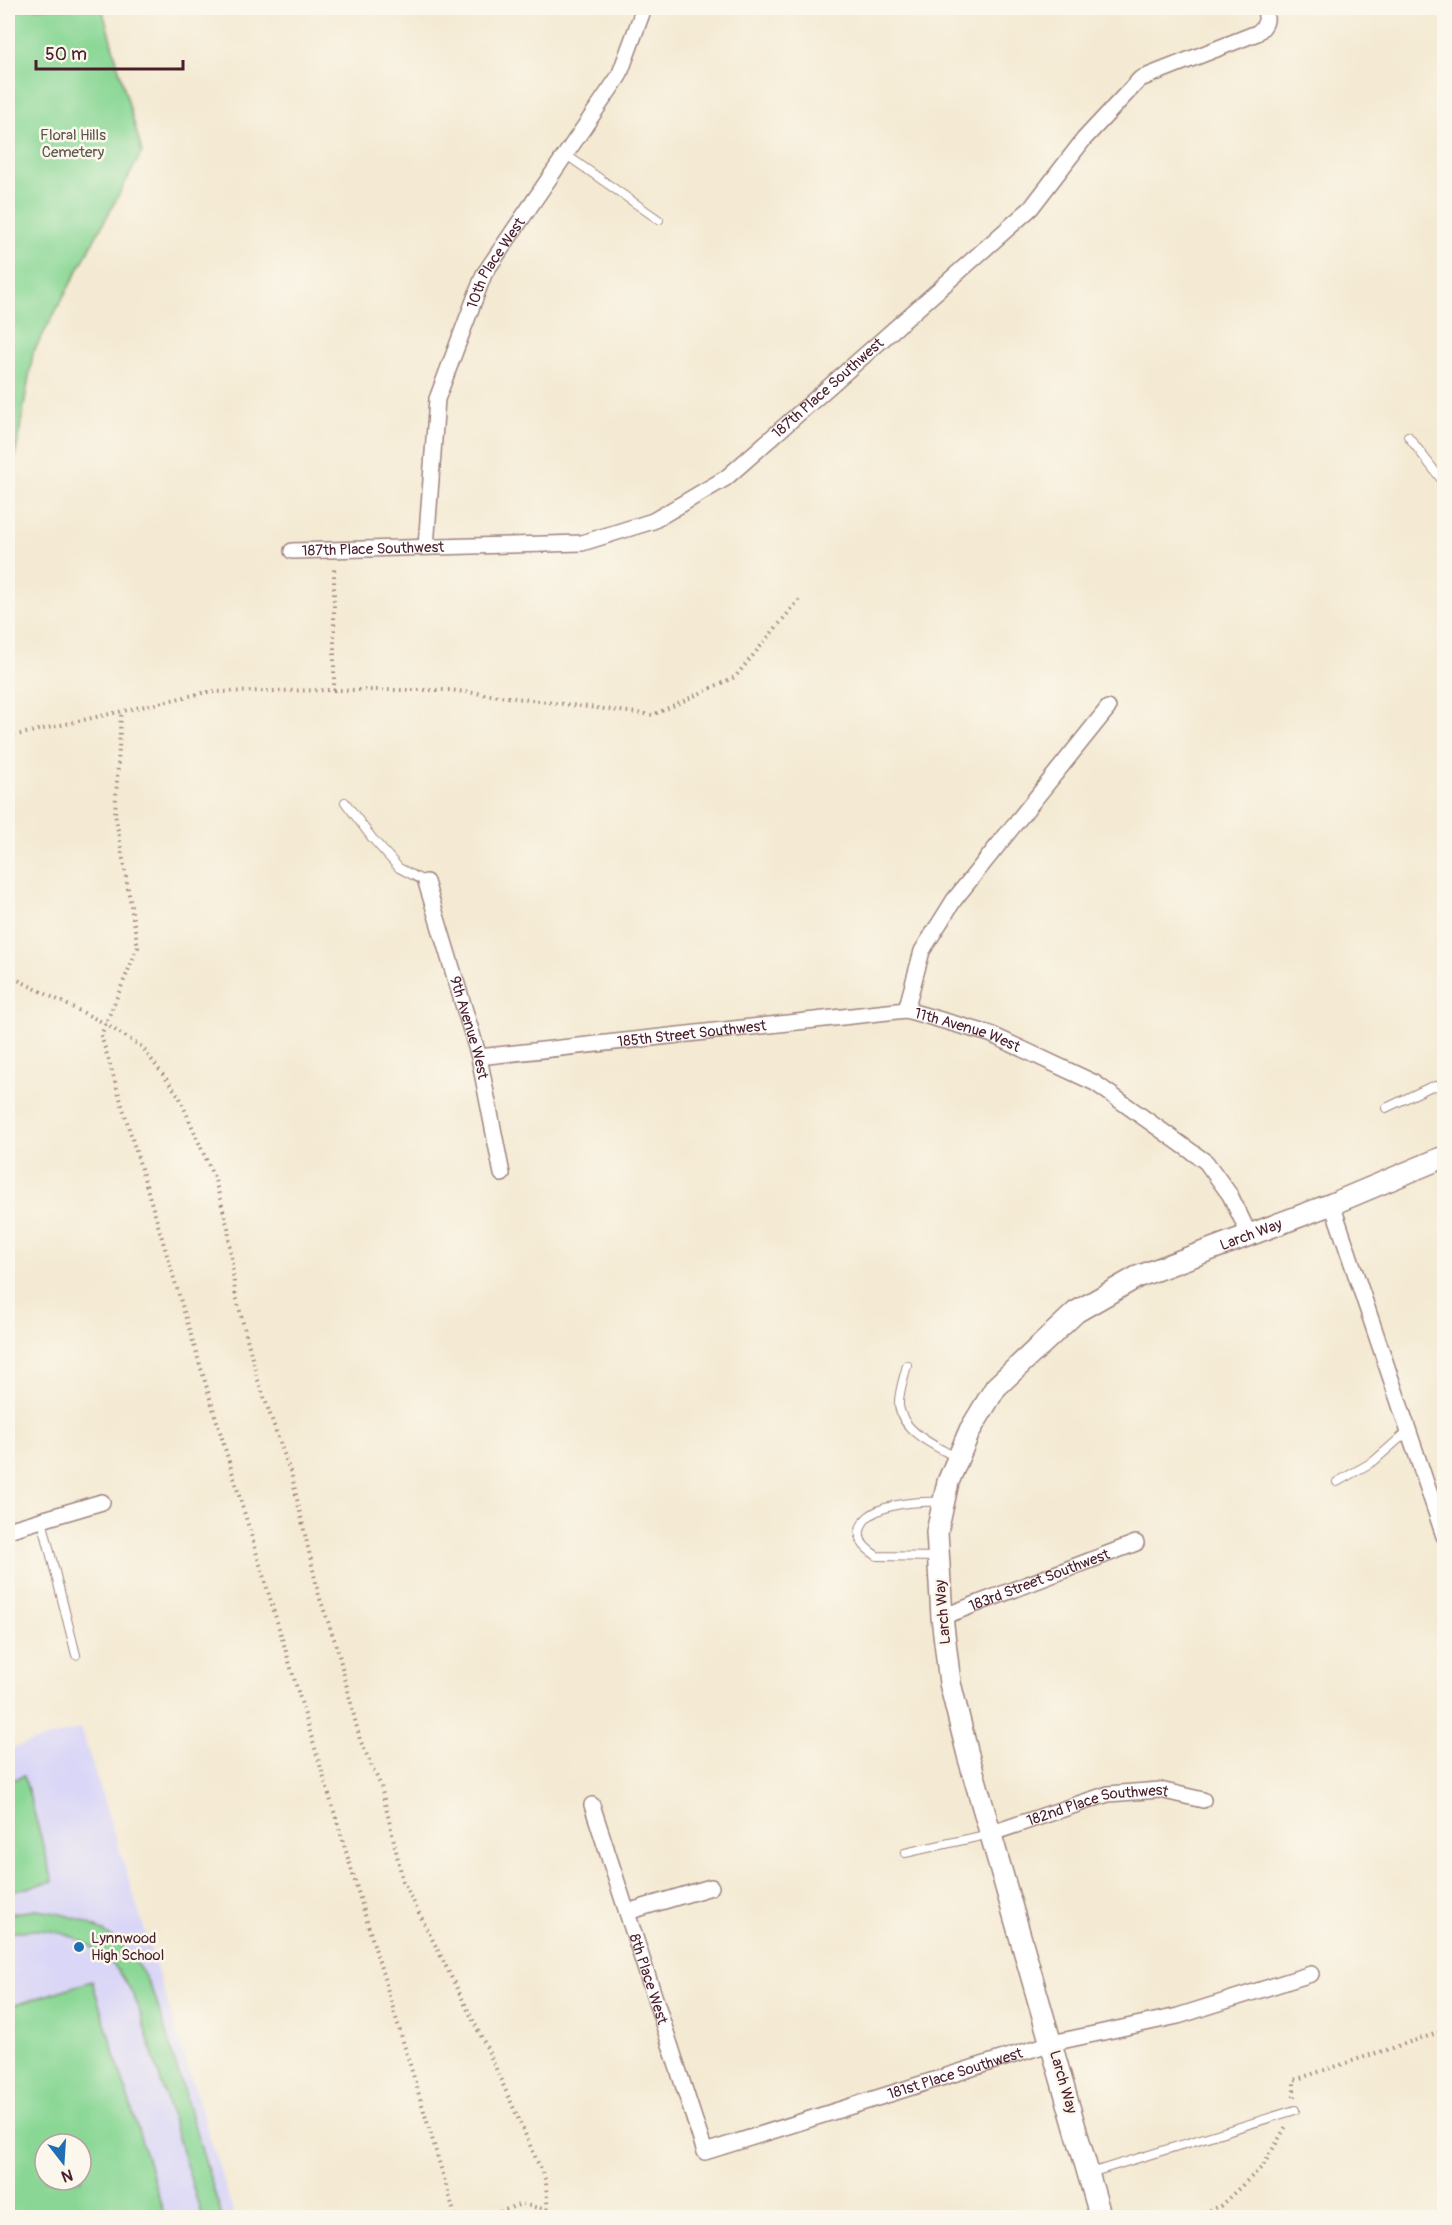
<svg xmlns="http://www.w3.org/2000/svg" width="1452" height="2225" font-family="Pangolin,sans-serif">
	<style>
		.built { fill: #d9d6f7; fill-rule: evenodd }
		.green { fill: #8ad795; stroke: #6a7b60; stroke-width: 1.5; fill-rule: evenodd }
		.lines { fill: none; stroke-linecap: round; stroke-linejoin: round }
		.service-casing { stroke: #9f847f; stroke-width: 10 }
		.minor-casing { stroke: #9f847f; stroke-width: 18 }
		.secondary-casing { stroke: #9f847f; stroke-width: 24 }
		.path { stroke: #9f847f; stroke-width: 4; stroke-dasharray: 1.5 4.5; stroke-linecap: butt }
		.service { stroke: #fff; stroke-width: 8 }
		.minor { stroke: #fff; stroke-width: 15 }
		.secondary { stroke: #fff; stroke-width: 21 }
		.poi-dot { fill: #1f6fb2; stroke: #fbf7ec; stroke-width: 2 }
		.labels { text-anchor: middle; dominant-baseline: central; stroke-width: 5; stroke-linejoin: round; paint-order: stroke }
		.park-label { font-size: 15px; fill: #5d564b; stroke: #fbf7ec }
		.street-label { font-size: 15px; fill: #4a1f2b; stroke: #fbf7ec }
		.poi-label { font-size: 15px; fill: #4a1f2b; stroke: #fbf7ec; text-anchor: start }
	</style>
	<rect width="100%" height="100%" fill="#fbf7ec"/>
	<filter id="ink" filterUnits="userSpaceOnUse"><feTurbulence type="fractalNoise" baseFrequency=".0167" numOctaves="2"/><feDisplacementMap in="SourceGraphic" scale="12" xChannelSelector="R" yChannelSelector="G"/><feConvolveMatrix kernelMatrix="1 2 1 2 8 2 1 2 1" color-interpolation-filters="sRGB"/></filter>
	<filter id="wash" filterUnits="userSpaceOnUse"><feTurbulence type="fractalNoise" baseFrequency=".008" numOctaves="4" result="noise"/><feDisplacementMap in="SourceGraphic" scale="24" xChannelSelector="R" yChannelSelector="G"/><feGaussianBlur stdDeviation="1.35" result="paint"/><feColorMatrix in="noise" values="0 0 0 0 0 0 0 0 0 0 0 0 0 0 0 0 0 1.4 0 .05"/><feComposite in="paint" operator="in"/></filter>
	<g filter="url(#wash)">
		<rect width="100%" height="100%" fill="#f4ead3"/>
		<!-- built -->
		<path class="built" d="M81 1728 235 2217 8 2218V1749ZM45 2144H81V2180H45Z"/>
		<!-- green -->
		<path class="green" d="M8 8H102L142 152 33 353 8 499Z
			M24 1776 53 1881 8 1893V1781Z
			M36 1910C96 1916 134 1944 156 2000L222 2217H202L138 2006C116 1951 68 1920 8 1933V1914Z
			M92 1981 165 2217H13L8 2198V2007ZM45 2144H81V2180H45Z"/>
	</g>
	<g filter="url(#ink)">
		<g class="lines">
			<!-- service casing -->
			<g class="service-casing">
				<path id="service" d="M565 154 659 220
					M1408 436 1444 483
					M345 802 372 838 399 868 426 882
					M1386 1108 1430 1087 1444 1085
					M907 1365C904 1378 898 1393 899 1406 903 1433 936 1446 957 1458
					M1337 1482 1374 1461 1409 1430
					M42 1520 76 1655
					M937 1557 877 1556C868 1550 858 1543 860 1531 864 1503 919 1501 941 1502
					M905 1853 990 1834
					M1090 2173 1295 2110"/>
			</g>
			<!-- minor casing -->
			<g class="minor-casing">
				<g id="minor">
					<path id="s1" d="M426 547 437 399 484 274 619 76 644 8"/>
					<path id="s2" d="M292 551 582 543 653 521 726 478 1031 208 1084 139 1140 79 1257 33C1267 25 1268 19 1264 8"/>
					<path id="s3" d="M426 882 479 1057 502 1174"/>
					<path d="M906 1010 922 951 954 900 1108 708"/>
					<path id="s4" d="M479 1057 906 1010 990 1034 1095 1083 1206 1162 1230 1195 1250 1236"/>
					<path d="M1332 1204 1444 1536"/>
					<path d="M8 1530 102 1502"/>
					<path id="s5" d="M942 1617 1136 1543"/>
					<path id="s6" d="M592 1805 705 2152 1052 2043 1178 2016 1311 1974"/>
					<path id="s7" d="M992 1833 1108 1794 1160 1790 1203 1800"/>
					<path d="M627 1912 711 1887"/>
				</g>
			</g>
			<!-- secondary casing -->
			<g class="secondary-casing">
				<g id="secondary">
					<path id="s8" d="M1101 2218 968 1755 950 1683 942 1617 937 1532 948 1482 970 1430 996 1387 1076 1312 1137 1277 1332 1204 1444 1157"/>
				</g>
			</g>
			<!-- path -->
			<path class="path" d="M8 88C17 103 17 118 8 132
				M334 690H450L653 715 735 677 799 600
				M121 715 115 813 138 947 101 1035 456 2218
				M8 737 207 692 334 690V566
				M8 975 104 1023 142 1047 179 1096 215 1180 228 1228 235 1292 257 1377 292 1477 319 1596 337 1647 360 1740 381 1786 403 1881 486 2046 546 2181 548 2218
				M1294 2097V2080L1444 2031
				M483 2218 521 2204 548 2210
				M1186 2218 1220 2206 1263 2166 1286 2126"/>
			<!-- service -->
			<use href="#service" class="service"/>
			<!-- minor -->
			<use href="#minor" class="minor"/>
			<!-- secondary -->
			<use href="#secondary" class="secondary"/>
		</g>
	</g>
	<!-- markers -->
	<circle class="poi-dot" cx="79" cy="1947" r="6"/>
	<g class="labels">
		<!-- park labels -->
		<g class="park-label">
			<text x="73" y="135">Floral Hills<tspan x="73" dy="17">Cemetery</tspan></text>
		</g>
		<!-- street labels -->
		<g class="street-label">
			<text stroke="none"><textPath href="#s1" startOffset="297">10th Place West</textPath></text>
			<text stroke="none"><textPath href="#s2" startOffset="585">187th Place Southwest</textPath></text>
			<text stroke="none"><textPath href="#s2" startOffset="81">187th Place Southwest</textPath></text>
			<text stroke="none"><textPath href="#s3" startOffset="152">9th Avenue West</textPath></text>
			<text stroke="none"><textPath href="#s4" startOffset="494">11th Avenue West</textPath></text>
			<text stroke="none"><textPath href="#s4" startOffset="214">185th Street Southwest</textPath></text>
			<text stroke="none"><textPath href="#s8" startOffset="1167">Larch Way</textPath></text>
			<text stroke="none"><textPath href="#s5" startOffset="104">183rd Street Southwest</textPath></text>
			<text transform="translate(943 1612) rotate(-95)">Larch Way</text>
			<text stroke="none"><textPath href="#s7" startOffset="110">182nd Place Southwest</textPath></text>
			<text stroke="none"><textPath href="#s6" startOffset="183">8th Place West</textPath></text>
			<text stroke="none"><textPath href="#s6" startOffset="627">181st Place Southwest</textPath></text>
			<text transform="translate(1063 2082) rotate(74)">Larch Way</text>
		</g>
		<!-- poi labels -->
		<g class="poi-label">
			<text x="91" y="1938">Lynnwood<tspan x="91" dy="17">High School</tspan></text>
		</g>
	</g>
	<!-- margin -->
	<rect width="1452" height="2225" fill="none" stroke="#fbf7ec" stroke-width="30"/>
	<!-- north arrow -->
	<g transform="translate(63 2162) rotate(163)"><circle r="28" fill="#fbf7ec" stroke="#b4a19f" stroke-width="1.5"/>
	<path d="M0-4.5L10 22L0 15L-10 22Z" fill="#1f6fb2"/>
	<text y="-9" font-size="16" font-weight="bold" text-anchor="middle" fill="#4a1f2b">N</text>
	</g>
	<!-- scale -->
	<path d="M36 60v9h147v-9" fill="none" stroke="#4a1f2b" stroke-width="3"/>
	<text x="45" y="60" font-size="18" fill="#4a1f2b" stroke="#fbf7ec" stroke-width="4.5" paint-order="stroke">50 m</text>
</svg>
